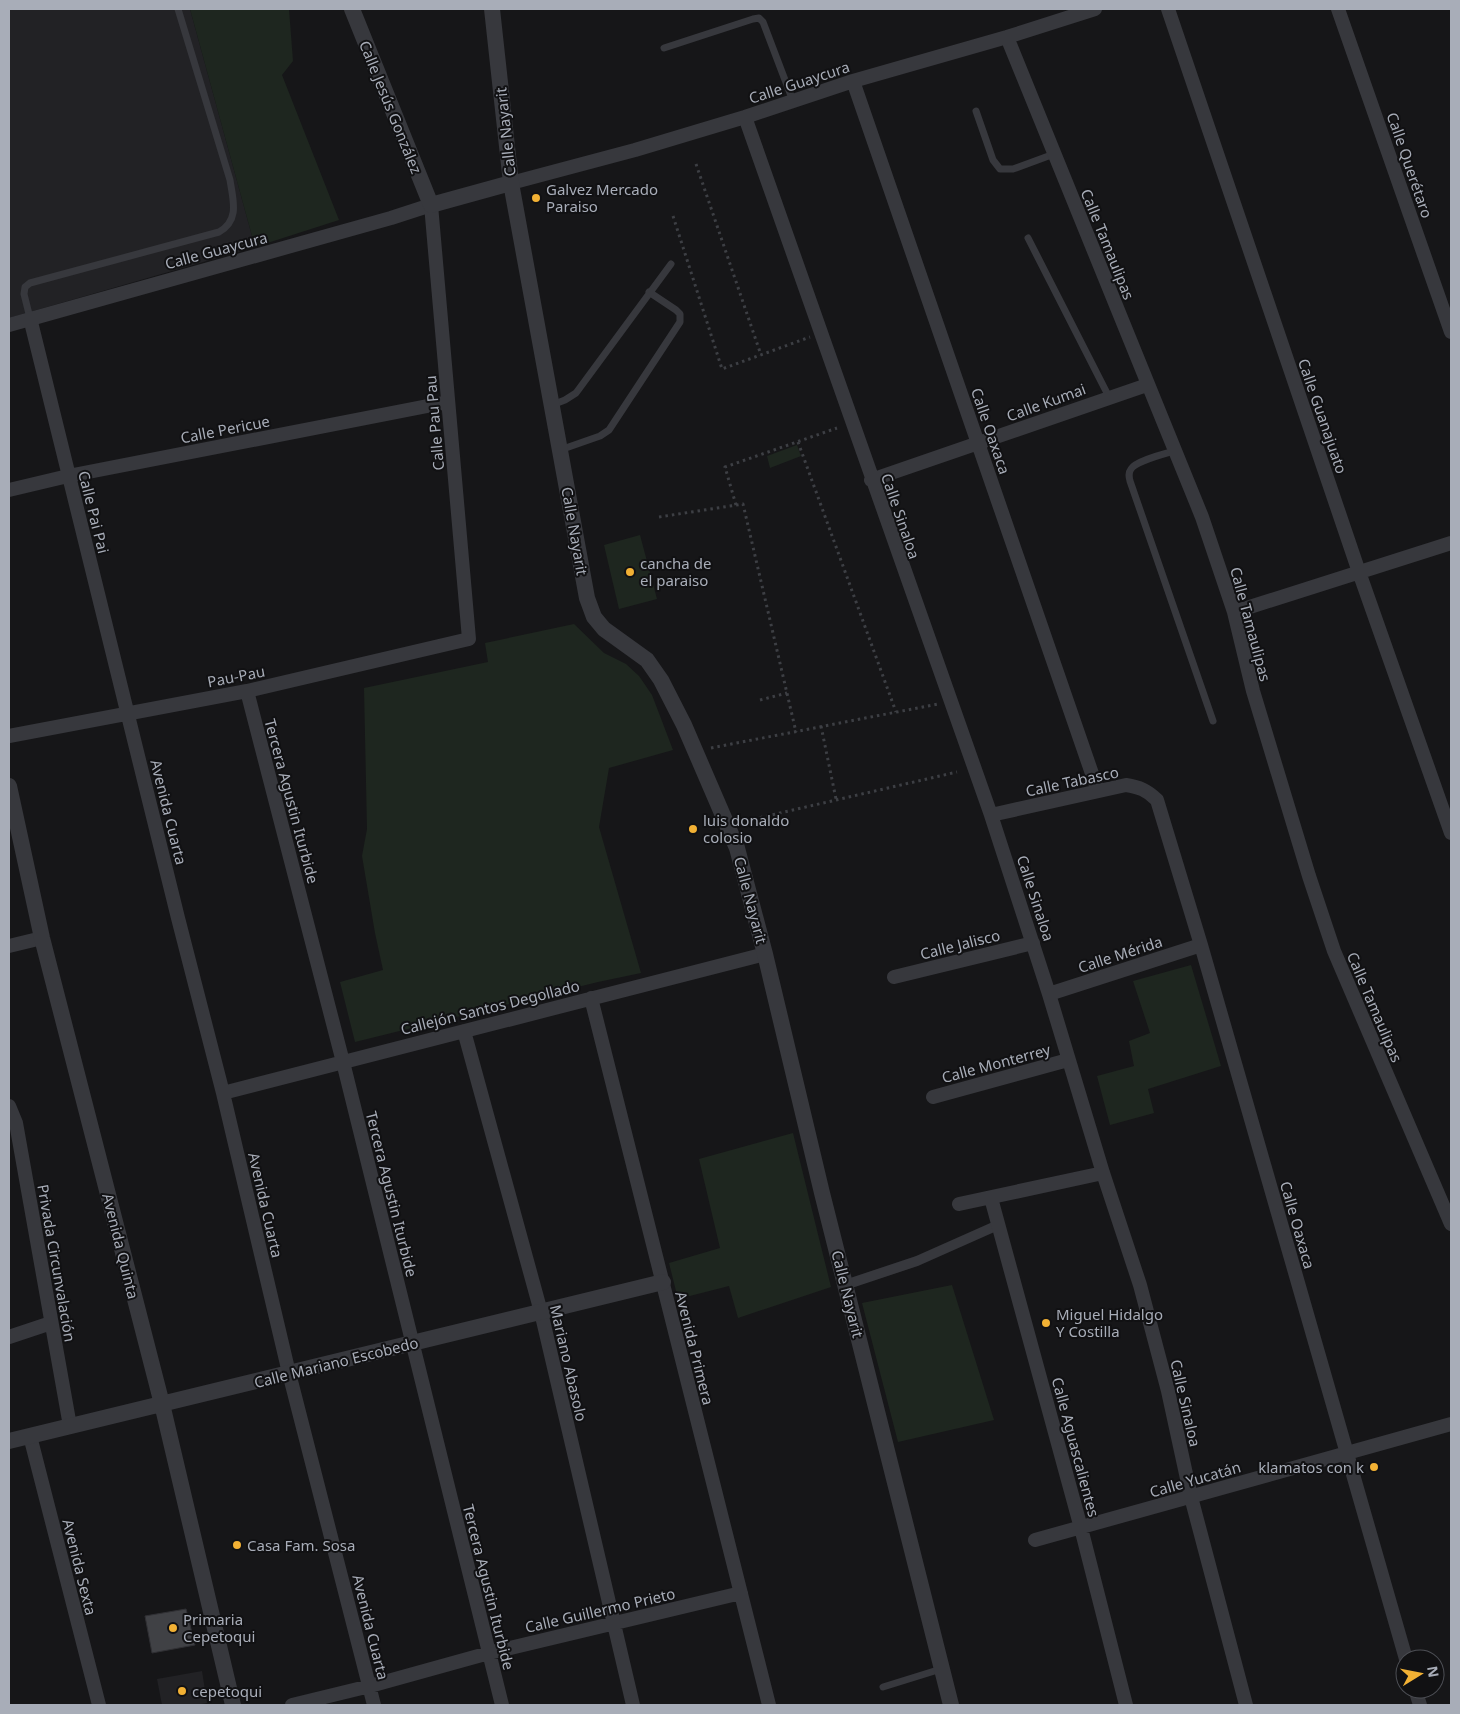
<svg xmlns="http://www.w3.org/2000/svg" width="1460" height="1714" font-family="'Noto Sans',sans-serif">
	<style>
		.built { fill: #222225 }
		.green { fill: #1e261f }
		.building { fill: #404145; stroke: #303034 }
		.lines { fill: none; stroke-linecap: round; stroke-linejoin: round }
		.path { stroke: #3d3f44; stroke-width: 3; stroke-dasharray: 2.5 4; stroke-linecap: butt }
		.service { stroke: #37383d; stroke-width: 7 }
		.pedestrian { stroke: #37383d; stroke-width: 10 }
		.minor { stroke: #37383d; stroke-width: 14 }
		.tertiary { stroke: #37383d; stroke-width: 16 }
		.poi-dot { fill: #f2b134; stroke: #111113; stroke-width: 2 }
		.labels { text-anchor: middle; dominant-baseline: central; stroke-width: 4; stroke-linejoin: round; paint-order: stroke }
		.street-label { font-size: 15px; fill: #a8adb8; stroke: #111113 }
		.poi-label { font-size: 15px; fill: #a8adb8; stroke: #111113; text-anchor: start }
	</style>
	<rect width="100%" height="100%" fill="#161618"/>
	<!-- built -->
	<path class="built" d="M9 9H190L255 247 9 318Z
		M202 1671 207 1703 196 1705H162L157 1679Z"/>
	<!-- green -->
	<path class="green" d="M190 9H289L293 61 282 75 339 220 255 247Z
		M797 445 801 456 770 468 767 456Z
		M640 535 657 599 619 609 604 545Z
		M574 624 604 653 626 664 639 676 652 695 673 750 609 768 599 827 641 973 598 982 355 1042 340 982 383 970 375 933 362 856 367 829 364 688 488 662 485 643Z
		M1191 965 1221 1066 1148 1089 1154 1113 1110 1125 1097 1076 1134 1066 1129 1041 1150 1033 1133 981Z
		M793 1133 831 1287 738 1318 729 1286 678 1299 669 1263 720 1248 699 1159Z
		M952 1285 994 1420 898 1442 862 1303Z"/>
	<!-- building -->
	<path class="building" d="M186 1609 195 1645 152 1653 145 1616Z"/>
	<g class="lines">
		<!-- path -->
		<path class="path" d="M696 164 761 355
			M673 216 722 369 810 337
			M798 442 896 712
			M736 505 725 467 837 428
			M659 517 743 504 796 732
			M760 700 787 693
			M821 726 836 799
			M711 748 938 704
			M741 822 957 772"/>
		<!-- service -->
		<path class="service" d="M664 48 753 19 759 18 763 22 793 101
			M976 111 993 160 1000 169H1013L1054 154
			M1028 238 1109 397
			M30 318 24 294 25 287 30 283 219 232C240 220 233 200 230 180L178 9
			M552 405 565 400 576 393 671 264
			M560 450 600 436 609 430 680 322V314L676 310 649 292
			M1174 451C1164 454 1136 461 1131 469 1128 473 1129 477 1130 481L1213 721
			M883 1687 941 1669"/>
		<!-- pedestrian -->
		<path class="pedestrian" d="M845 1285 917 1261 998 1225"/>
		<!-- minor -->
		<path class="minor" d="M1168 9 1359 572 1451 833
			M1338 9 1451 332
			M1007 37 1202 517 1234 612 1253 691 1309 876 1334 951 1451 1224
			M853 81 1098 791
			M745 117 991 815 1049 994 1103 1173 1140 1285 1168 1391 1191 1497 1246 1705
			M511 183 635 150 745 117 853 81 1007 37 1095 9
			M30 318 178 918 223 1093 289 1373 374 1705
			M9 325 391 218 431 205 469 639 247 691 9 736
			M871 480 1147 385
			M9 490 68 476 448 402
			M1234 612 1451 543
			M247 691 343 1062 502 1705
			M991 815 1126 785C1139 787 1147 790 1157 800L1201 945 1406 1659
			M9 946 42 938
			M894 977 1033 943
			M1049 994 1201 945
			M591 998 769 1705
			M464 1031 541 1312 633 1705
			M223 1093 765 954
			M933 1097 1068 1060
			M9 1106 16 1123 70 1426
			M991 1198 1081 1528 1126 1705
			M959 1204 1103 1173
			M9 1337 51 1323
			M30 1436 99 1705
			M1035 1540 1451 1424
			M1415 1689 1420 1705
			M292 1705 370 1686 489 1653 741 1593"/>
		<!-- tertiary -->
		<path class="tertiary" d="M352 9 431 205 511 183
			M492 9 511 183 587 598 594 617 604 629 647 660 661 680 684 725 737 848 765 954 822 1193 951 1705
			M9 786 42 938 162 1404 233 1705
			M9 1441 663 1282"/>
	</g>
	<!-- markers -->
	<g class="poi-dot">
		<circle cx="536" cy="198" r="5"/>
		<circle cx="630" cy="572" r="5"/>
		<circle cx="693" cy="829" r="5"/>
		<circle cx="1046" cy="1323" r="5"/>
		<circle cx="1374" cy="1467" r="5"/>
		<circle cx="237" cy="1545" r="5"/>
		<circle cx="173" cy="1628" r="5"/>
		<circle cx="182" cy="1691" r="5"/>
	</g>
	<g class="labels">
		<!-- street labels -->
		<g class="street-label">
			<text transform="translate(799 82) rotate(-18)">Calle Guaycura</text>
			<text transform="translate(391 107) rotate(68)">Calle Jesús González</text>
			<text transform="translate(505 132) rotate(-96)">Calle Nayarit</text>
			<text transform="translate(1410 165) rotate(71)">Calle Querétaro</text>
			<text transform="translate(1108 244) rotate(68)">Calle Tamaulipas</text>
			<text transform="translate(216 250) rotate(-15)">Calle Guaycura</text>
			<text transform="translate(1046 402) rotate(-20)">Calle Kumai</text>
			<text transform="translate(1323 416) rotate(71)">Calle Guanajuato</text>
			<text transform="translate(434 423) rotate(-95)">Calle Pau Pau</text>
			<text transform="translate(225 429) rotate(-11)">Calle Pericue</text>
			<text transform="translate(991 431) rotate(71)">Calle Oaxaca</text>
			<text transform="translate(94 512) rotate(76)">Calle Pai Pai</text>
			<text transform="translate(901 516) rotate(71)">Calle Sinaloa</text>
			<text transform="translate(575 531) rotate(80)">Calle Nayarit</text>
			<text transform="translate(1251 624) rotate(75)">Calle Tamaulipas</text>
			<text transform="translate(236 676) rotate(-11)">Pau-Pau</text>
			<text transform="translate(1072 781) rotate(-12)">Calle Tabasco</text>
			<text transform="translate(292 801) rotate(75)">Tercera Agustin Iturbide</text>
			<text transform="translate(169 812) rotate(76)">Avenida Cuarta</text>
			<text transform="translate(1036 898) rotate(72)">Calle Sinaloa</text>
			<text transform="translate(751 900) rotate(75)">Calle Nayarit</text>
			<text transform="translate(960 944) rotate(-14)">Calle Jalisco</text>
			<text transform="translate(1120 954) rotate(-18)">Calle Mérida</text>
			<text transform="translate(490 1007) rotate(-14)">Callejón Santos Degollado</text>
			<text transform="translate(1375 1007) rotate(67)">Calle Tamaulipas</text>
			<text transform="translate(996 1063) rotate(-15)">Calle Monterrey</text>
			<text transform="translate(392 1194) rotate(76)">Tercera Agustin Iturbide</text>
			<text transform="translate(266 1205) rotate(77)">Avenida Cuarta</text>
			<text transform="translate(1298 1225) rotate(74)">Calle Oaxaca</text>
			<text transform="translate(121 1246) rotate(76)">Avenida Quinta</text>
			<text transform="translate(57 1263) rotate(80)">Privada Circunvalación</text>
			<text transform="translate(848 1294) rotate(76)">Calle Nayarit</text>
			<text transform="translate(695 1348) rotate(76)">Avenida Primera</text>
			<text transform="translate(336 1362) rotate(-14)">Calle Mariano Escobedo</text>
			<text transform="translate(569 1363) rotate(77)">Mariano Abasolo</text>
			<text transform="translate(1186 1403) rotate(77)">Calle Sinaloa</text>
			<text transform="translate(1076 1447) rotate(75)">Calle Aguascalientes</text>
			<text transform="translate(1195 1479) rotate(-16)">Calle Yucatán</text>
			<text transform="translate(80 1567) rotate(76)">Avenida Sexta</text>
			<text transform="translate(489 1587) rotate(76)">Tercera Agustin Iturbide</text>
			<text transform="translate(600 1610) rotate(-13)">Calle Guillermo Prieto</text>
			<text transform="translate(371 1627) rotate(76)">Avenida Cuarta</text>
		</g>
		<!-- poi labels -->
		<g class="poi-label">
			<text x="546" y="189">Galvez Mercado<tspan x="546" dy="17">Paraiso</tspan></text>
			<text x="640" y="563">cancha de<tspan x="640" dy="17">el paraiso</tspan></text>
			<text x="703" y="820">luis donaldo<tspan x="703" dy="17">colosio</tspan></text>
			<text x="1056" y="1314">Miguel Hidalgo<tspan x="1056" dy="17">Y Costilla</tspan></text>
			<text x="1364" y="1467" text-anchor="end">klamatos con k</text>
			<text x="247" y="1545">Casa Fam. Sosa</text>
			<text x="183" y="1619">Primaria<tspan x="183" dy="17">Cepetoqui</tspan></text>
			<text x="192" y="1691">cepetoqui</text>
		</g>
	</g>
	<!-- border -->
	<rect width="1460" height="1714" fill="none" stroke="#a8adb8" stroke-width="20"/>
	<!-- north arrow -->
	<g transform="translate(1420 1674) rotate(80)"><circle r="24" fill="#111113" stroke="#4d4f55"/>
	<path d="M0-4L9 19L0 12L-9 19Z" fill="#f2b134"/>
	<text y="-8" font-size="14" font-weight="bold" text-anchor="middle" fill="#a8adb8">N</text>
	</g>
</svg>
